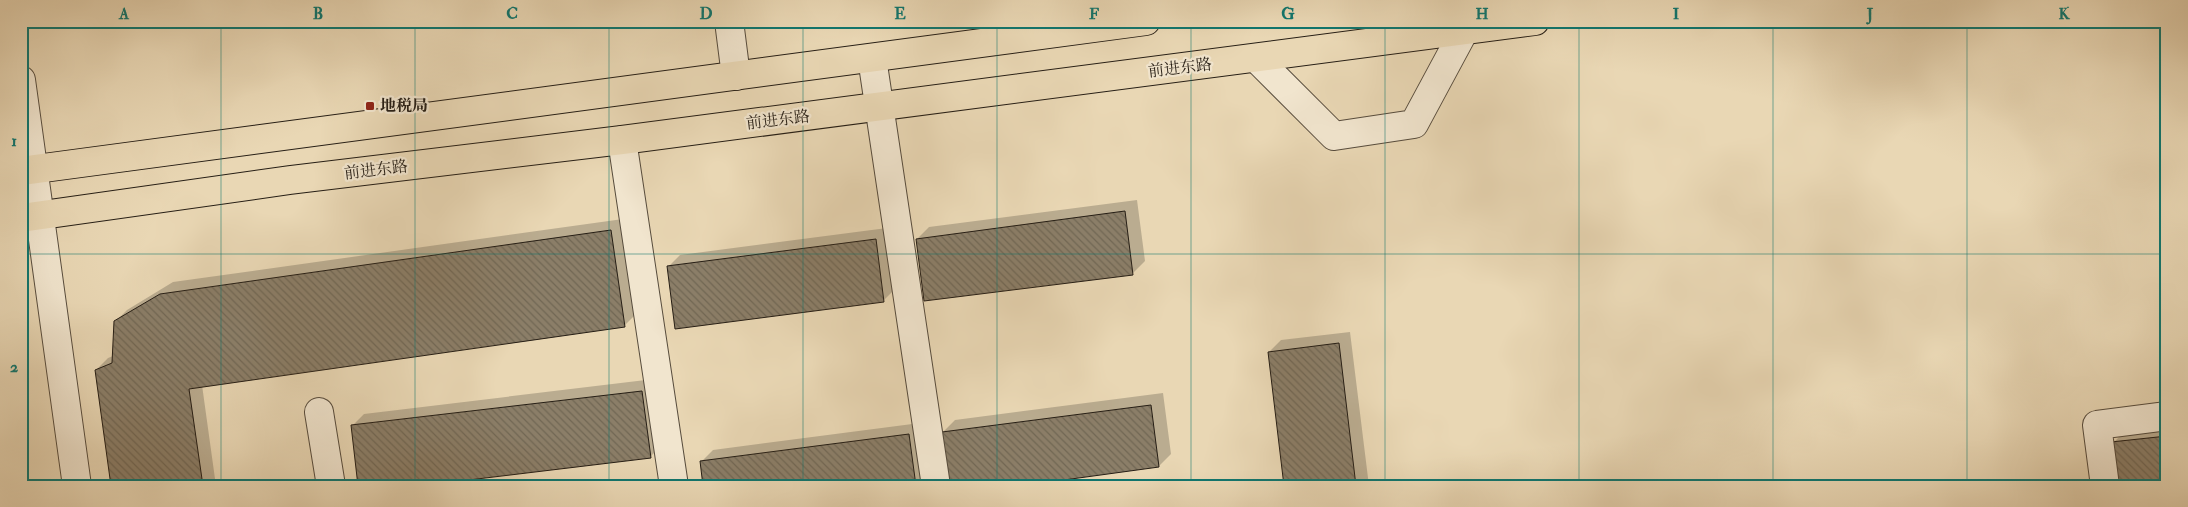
<svg xmlns="http://www.w3.org/2000/svg" width="2188" height="507" font-family="'IM FELL Double Pica','Noto Serif SC',serif">
	<style>
		.shadow { fill: #0003 }
		.building { fill: url(#building-back-hatch); stroke: #261e15 }
		.lines { fill: none; stroke-linecap: round; stroke-linejoin: round }
		.minor-casing { stroke: #574c3d; stroke-width: 30 }
		.major-casing { stroke: #261e15; stroke-width: 30 }
		.minor { stroke: #f1e5ce; stroke-width: 28 }
		.major { stroke: #e9d7b4; stroke-width: 28 }
		.grid { fill: none; stroke: #0f766e; stroke-width: 1; stroke-opacity: 0.55 }
		.poi-dot { fill: #8f2418; stroke: #f1e5ce; stroke-width: 2 }
		.labels { text-anchor: middle; dominant-baseline: central; stroke-width: 4.5; stroke-linejoin: round; paint-order: stroke }
		.street-label { font-size: 16px; fill: #261e15; stroke: #f1e5ce }
		.poi-label { font-size: 16px; font-weight: bold; fill: #261e15; stroke: #f1e5ce; text-anchor: start }
		.neatline { fill: none; stroke: #0f766e; stroke-width: 2 }
		.grid-label { font-size: 16px; text-anchor: middle; font-weight: bold; fill: #0f766e }
	</style>
	<defs>
		<pattern id="building-back-hatch" width="6" height="6" patternUnits="userSpaceOnUse" patternTransform="scale(1.25)"><rect width="6" height="6" fill="#8b7e68"/><path d="M-1 5l2 2M0 0l6 6M5-1l2 2" fill="none" stroke="#716754"/></pattern>
	</defs>
	<rect width="100%" height="100%" fill="#e9d7b4"/>
	<filter id="stains"><feTurbulence type="fractalNoise" baseFrequency=".004" numOctaves="4"/><feColorMatrix values="0 0 0 0 .2 0 0 0 0 .09 0 0 0 0 .02 0 0 0 .5 -.17"/></filter>
	<radialGradient id="worn" r=".72"><stop offset=".6" stop-color="#630" stop-opacity="0"/><stop offset="1" stop-color="#630" stop-opacity=".3"/></radialGradient>
	<!-- shadow -->
	<path class="shadow" d="M1137 200 1145 261 1133 273 917 239 929 227Z
		M623 219 636 314 624 326 202 385 216 486H113L96 370 108 358 113 356 115 322 127 310 173 282Z
		M887 228 895 289 883 301 668 267 680 255Z
		M1350 332 1369 486H1285L1269 352 1281 340Z
		M654 379 662 445 650 457 352 426 364 414Z
		M1163 393 1171 454 1159 466 943 432 955 420Z
		M920 423 926 486H704L701 462 713 450Z
		M2167 428V486L2113 443 2123 433Z"/>
	<!-- building -->
	<path class="building" d="M1125 211 1133 275 924 301 916 239Z
		M611 230 625 327 189 389 203 486H111L95 370 112 363 114 321 160 294Z
		M876 239 884 302 675 329 667 266Z
		M1339 343 1356 486H1284L1268 352Z
		M642 391 651 458 419 486H358L351 425Z
		M1151 405 1159 467 1020 486H949L942 432Z
		M909 434 916 486H703L700 461Z
		M2167 436V486H2116L2111 442Z"/>
	<g class="lines">
		<!-- minor casing -->
		<g class="minor-casing">
			<path id="minor" d="M729 21 736 76
				M872 58 936 486
				M1256 58 1334 136 1414 124 1464 31
				M21 80 77 486
				M622 140 674 486
				M319 412 331 486
				M2105 486 2097 425 2167 416"/>
		</g>
		<!-- major casing -->
		<g class="major-casing">
			<path id="major" d="M21 171 1146 21
				M21 218 290 180 622 140 1535 21"/>
		</g>
		<!-- minor -->
		<use href="#minor" class="minor"/>
		<!-- major -->
		<use href="#major" class="major"/>
	</g>
	<!-- grid -->
	<path class="grid" d="M221 21V486M415 21V486M609 21V486M803 21V486M997 21V486M1191 21V486M1385 21V486M1579 21V486M1773 21V486M1967 21V486M21 254H2167"/>
	<!-- markers -->
	<rect class="poi-dot" x="365" y="101" width="10" height="10" rx="2.5"/>
	<g class="labels">
		<!-- street labels -->
		<g class="street-label">
			<text transform="translate(1180 68) rotate(-7)">前进东路</text>
			<text transform="translate(778 120) rotate(-7)">前进东路</text>
			<text transform="translate(376 170) rotate(-7)">前进东路</text>
		</g>
		<!-- poi labels -->
		<g class="poi-label">
			<text x="380" y="106">地税局</text>
		</g>
	</g>
	<!-- margin -->
	<rect width="2188" height="507" fill="none" stroke="#e9d7b4" stroke-width="55"/>
	<rect x="28" y="28" width="2132" height="452" class="neatline"/>
	<g class="grid-label">
		<text x="124" y="19">A</text>
		<text x="318" y="19">B</text>
		<text x="512" y="19">C</text>
		<text x="706" y="19">D</text>
		<text x="900" y="19">E</text>
		<text x="1094" y="19">F</text>
		<text x="1288" y="19">G</text>
		<text x="1482" y="19">H</text>
		<text x="1676" y="19">I</text>
		<text x="1870" y="19">J</text>
		<text x="2064" y="19">K</text>
		<text x="14" y="146">1</text>
		<text x="14" y="372">2</text>
	</g>
	<rect width="100%" height="100%" filter="url(#stains)"/>
	<rect width="100%" height="100%" fill="url(#worn)"/>
</svg>
